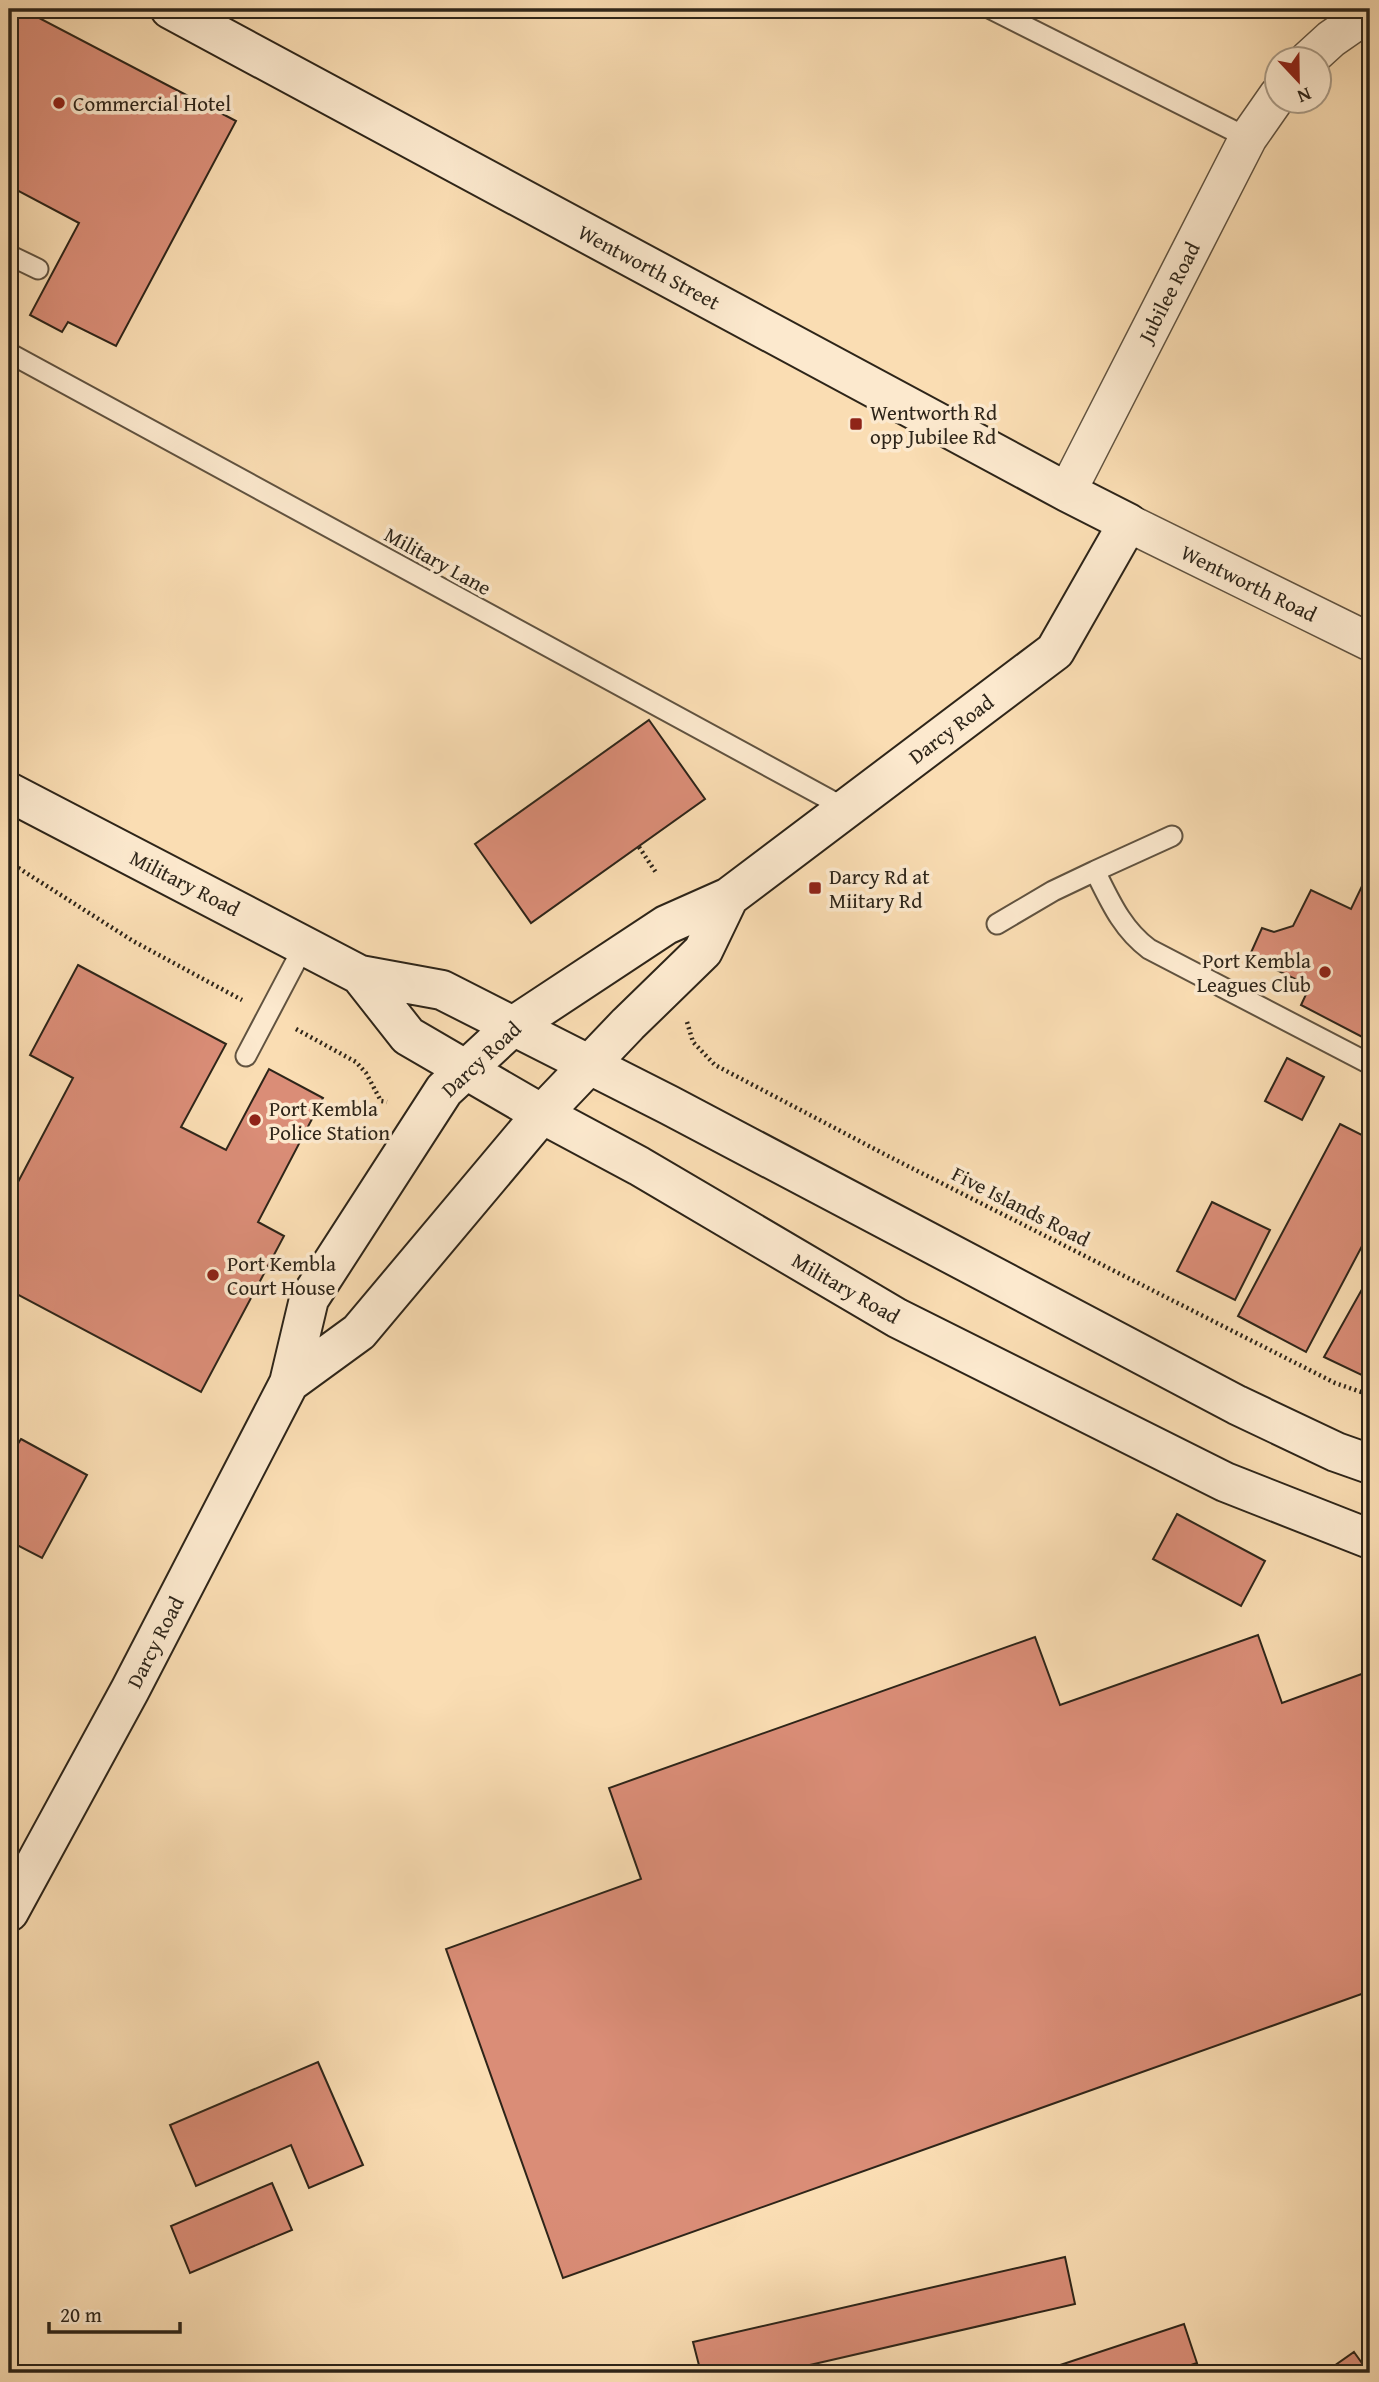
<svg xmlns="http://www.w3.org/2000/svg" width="1379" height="2382" font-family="'Gentium Book Plus',serif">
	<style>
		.building { fill: #da8d77; stroke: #2e2519; stroke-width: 2 }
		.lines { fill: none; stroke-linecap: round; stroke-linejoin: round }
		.lane-casing { stroke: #615340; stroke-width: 23 }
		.street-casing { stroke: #615340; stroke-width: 40 }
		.secondary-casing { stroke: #2e2519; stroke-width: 42 }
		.path { stroke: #2e2519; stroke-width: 4.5; stroke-dasharray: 2 3.5; stroke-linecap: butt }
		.lane { stroke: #fce9ce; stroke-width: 19 }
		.street { stroke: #fce9ce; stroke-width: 37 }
		.secondary { stroke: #fce9ce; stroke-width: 38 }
		.poi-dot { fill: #8f2418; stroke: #fce9ce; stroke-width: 2.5 }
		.labels { text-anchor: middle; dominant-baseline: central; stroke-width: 7; stroke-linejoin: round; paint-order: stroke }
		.poi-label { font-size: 21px; fill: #2e2519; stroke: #fce9ce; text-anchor: start }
		.street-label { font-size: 21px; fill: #2e2519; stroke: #fce9ce }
	</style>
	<rect width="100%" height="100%" fill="#faddb3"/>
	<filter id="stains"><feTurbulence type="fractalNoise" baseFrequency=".00286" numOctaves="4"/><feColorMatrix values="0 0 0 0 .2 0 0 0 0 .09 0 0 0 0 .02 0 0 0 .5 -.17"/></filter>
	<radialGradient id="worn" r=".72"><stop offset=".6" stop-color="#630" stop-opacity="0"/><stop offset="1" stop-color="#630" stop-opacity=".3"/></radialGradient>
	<!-- building -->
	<path class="building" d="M9 9H22L236 121 116 346 68 322 62 332 30 315 79 223 9 186Z
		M649 720 705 799 531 923 475 844Z
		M1362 886 1370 890V1041L1301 1005 1310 986 1249 957 1262 928 1274 932 1293 926 1311 890 1351 909Z
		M78 965 226 1044 181 1127 226 1150 269 1069 323 1098 258 1222 284 1236 201 1392 9 1290V1199L73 1078 30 1055Z
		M1287 1058 1324 1077 1302 1120 1265 1101Z
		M1340 1124 1370 1139V1231L1306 1352 1238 1316Z
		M1212 1202 1270 1230 1235 1300 1177 1271Z
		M1370 1275V1379L1324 1357Z
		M21 1439 87 1475 42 1558 9 1541V1458Z
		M1177 1514 1265 1561 1241 1606 1153 1559Z
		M1258 1635 1282 1703 1370 1671V1991L563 2278 446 1949 641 1879 609 1788 1035 1637 1060 1705Z
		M318 2062 363 2165 309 2188 291 2145 196 2186 170 2125Z
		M272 2183 292 2230 190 2273 171 2226Z
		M1065 2257 1075 2304 775 2373H701L693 2342Z
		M1184 2324 1197 2363 1167 2373H1036Z
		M1354 2352 1369 2373H1324Z"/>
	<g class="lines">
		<!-- lane casing -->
		<g class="lane-casing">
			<path id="lane" d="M991 9 1248 138
				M9 255 38 269
				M9 353 845 808
				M1172 836 1095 871C1110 901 1122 929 1149 949L1370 1064
				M997 924 1053 891 1095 871
				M246 1056 305 944"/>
		</g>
		<!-- street casing -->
		<g class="street-casing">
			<path id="street" d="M1308 60 1331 39 1370 12
				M1067 492 1248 138 1278 95
				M1128 523 1370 642"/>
		</g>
		<!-- secondary casing -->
		<g class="secondary-casing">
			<path id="secondary" d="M9 792 360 975 442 990 669 1105 1237 1405 1336 1452 1370 1464
				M360 975 408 1036 542 1114 639 1166 897 1318 1225 1482 1370 1539
				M289 1383 359 1332 542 1114 628 1024 703 951 729 897
				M9 1912 130 1690 289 1383 309 1299 444 1090 513 1026 666 925 729 897 1055 651 1128 523 1067 492 170 9"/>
		</g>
		<!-- path -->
		<path class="path" d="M639 847 657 874
			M9 862 133 941 242 1000
			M687 1022 693 1042 715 1065 886 1155 1335 1383 1370 1395
			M296 1029 356 1062 366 1073 381 1101 387 1102"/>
		<!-- lane -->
		<use href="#lane" class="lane"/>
		<!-- street -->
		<use href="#street" class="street"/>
		<!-- secondary -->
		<use href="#secondary" class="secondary"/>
	</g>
	<!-- markers -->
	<g class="poi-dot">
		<circle cx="59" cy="103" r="7"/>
		<rect x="849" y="417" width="14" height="14" rx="3.5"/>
		<rect x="808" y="881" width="14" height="14" rx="3.5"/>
		<circle cx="1325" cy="972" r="7"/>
		<circle cx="255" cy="1120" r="7"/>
		<circle cx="213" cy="1275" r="7"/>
	</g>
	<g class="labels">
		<!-- poi labels -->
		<g class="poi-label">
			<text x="73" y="103">Commercial Hotel</text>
			<text x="870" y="412">Wentworth Rd<tspan x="870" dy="24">opp Jubilee Rd</tspan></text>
			<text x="829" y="876">Darcy Rd at<tspan x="829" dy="24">Miitary Rd</tspan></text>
			<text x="1311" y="960" text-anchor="end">Port Kembla<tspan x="1311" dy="24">Leagues Club</tspan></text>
			<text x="269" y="1108">Port Kembla<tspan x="269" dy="24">Police Station</tspan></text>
			<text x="227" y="1263">Port Kembla<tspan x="227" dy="24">Court House</tspan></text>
		</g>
		<!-- street labels -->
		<g class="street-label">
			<text transform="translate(649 267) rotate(28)">Wentworth Street</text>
			<text transform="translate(1169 292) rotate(-63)">Jubilee Road</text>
			<text transform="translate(438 561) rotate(29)">Military Lane</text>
			<text transform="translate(1249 583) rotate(26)">Wentworth Road</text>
			<text transform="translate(951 729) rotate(-37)">Darcy Road</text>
			<text transform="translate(185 883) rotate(27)">Military Road</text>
			<text transform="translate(481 1059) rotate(-43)">Darcy Road</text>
			<text transform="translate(1021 1206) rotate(27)">Five Islands Road</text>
			<text transform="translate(846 1288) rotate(30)">Military Road</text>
			<text transform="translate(155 1642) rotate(-63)">Darcy Road</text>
		</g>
	</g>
	<!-- margin -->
	<rect width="1379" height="2382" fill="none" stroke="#faddb3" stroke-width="35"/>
	<rect x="10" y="10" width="1358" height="2361" fill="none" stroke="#2e2519" stroke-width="3.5"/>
	<rect x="18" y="18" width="1344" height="2347" fill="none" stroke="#2e2519" stroke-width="2"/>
	<!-- north arrow -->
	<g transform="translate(1298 80) rotate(158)"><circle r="33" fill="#fce9ce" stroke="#aa9b86" stroke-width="2"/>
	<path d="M0-5L12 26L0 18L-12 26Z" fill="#8f2418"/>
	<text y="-10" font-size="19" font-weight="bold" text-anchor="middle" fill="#2e2519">N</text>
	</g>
	<!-- scale -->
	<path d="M49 2322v10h131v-10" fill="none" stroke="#2e2519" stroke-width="3.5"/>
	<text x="60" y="2322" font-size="21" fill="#2e2519" stroke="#fce9ce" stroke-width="5" paint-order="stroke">20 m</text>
	<rect width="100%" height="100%" filter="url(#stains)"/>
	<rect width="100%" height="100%" fill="url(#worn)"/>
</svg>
